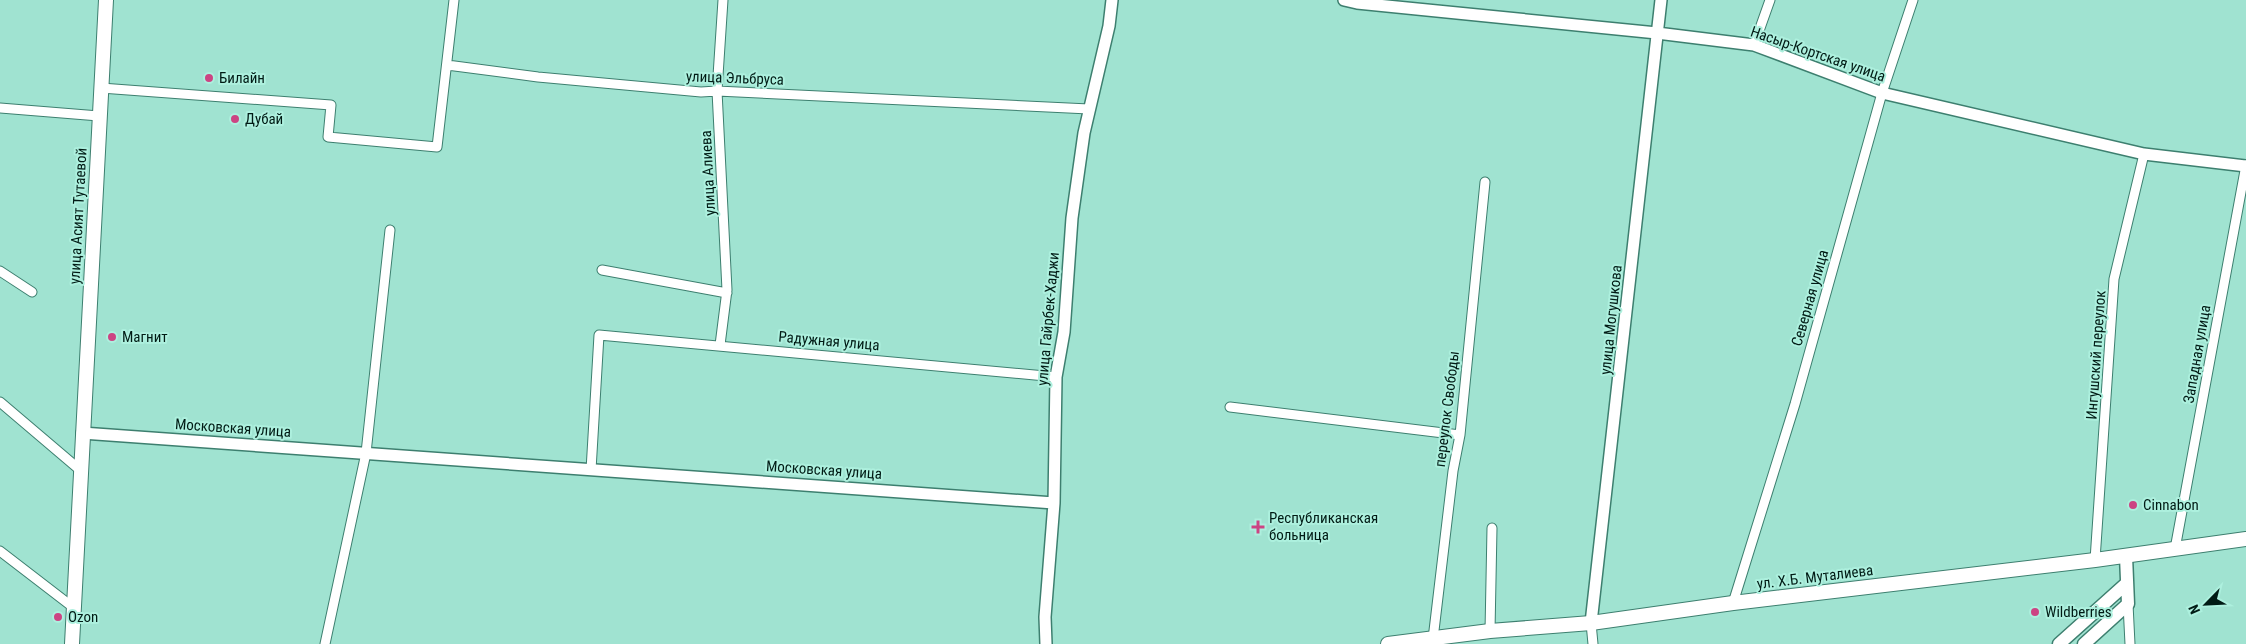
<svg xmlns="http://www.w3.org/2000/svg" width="2246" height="644" font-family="'Roboto Condensed',sans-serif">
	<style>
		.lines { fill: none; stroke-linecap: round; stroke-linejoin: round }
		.minor-casing { stroke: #3d7f6f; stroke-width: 11 }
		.tertiary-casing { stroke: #3d7f6f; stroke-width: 14 }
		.secondary-casing { stroke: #3d7f6f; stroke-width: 15 }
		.primary-casing { stroke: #3d7f6f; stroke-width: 16 }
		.minor { stroke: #fff; stroke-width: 9 }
		.tertiary { stroke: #fff; stroke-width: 11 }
		.secondary { stroke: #fff; stroke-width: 12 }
		.primary { stroke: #fff; stroke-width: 14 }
		.poi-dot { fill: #cc4483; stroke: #adf0de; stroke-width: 2 }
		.labels { text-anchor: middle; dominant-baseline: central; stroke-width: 4; stroke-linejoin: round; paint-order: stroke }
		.street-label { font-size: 15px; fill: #011b15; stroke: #adf0de }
		.poi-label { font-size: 15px; fill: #011b15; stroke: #adf0de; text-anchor: start }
	</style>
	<rect width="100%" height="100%" fill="#a0e3d1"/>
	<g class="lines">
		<!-- minor casing -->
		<g class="minor-casing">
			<path id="minor" d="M1754 45 1770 0
				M447 65 538 77 701 92 717 91 1089 109
				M101 88 331 105 328 137 437 147 454 0
				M0 108 99 116
				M602 270 727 293
				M0 271 32 292
				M720 345 727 290 717 91 723 0
				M0 402 80 470
				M1230 407 1460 435
				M591 470 599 335 1056 377
				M2175 549 2246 165
				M0 551 74 608
				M2095 560 2114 279 2144 154
				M1733 603 1795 404 1882 93 1913 0
				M2128 604 2130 644
				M1591 623 1593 644
				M1490 631 1492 528
				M1433 639 1453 471 1460 435 1485 182
				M325 644 366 453 390 230"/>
		</g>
		<!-- tertiary casing -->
		<g class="tertiary-casing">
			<path id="tertiary" d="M1344 0 1357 3 1657 33 1754 45 1882 93 2144 154 2246 166
				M82 433 1054 503
				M1591 623 1661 0
				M1046 644 1045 617 1054 503 1056 377 1064 332 1072 218 1084 133 1109 26 1112 0"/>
		</g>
		<!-- secondary casing -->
		<g class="secondary-casing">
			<path id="secondary" d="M2059 644 2127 583
				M2084 644 2128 604 2126 556"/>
		</g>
		<!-- primary casing -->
		<g class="primary-casing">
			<path id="primary" d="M72 644 106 0
				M1388 644 1490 631 1591 623 1733 603 2095 560 2246 539"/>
		</g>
		<!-- minor -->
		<use href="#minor" class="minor"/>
		<!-- tertiary -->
		<use href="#tertiary" class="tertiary"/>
		<!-- secondary -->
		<use href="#secondary" class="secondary"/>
		<!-- primary -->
		<use href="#primary" class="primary"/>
	</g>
	<!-- markers -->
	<g class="poi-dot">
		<circle cx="209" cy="78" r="5"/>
		<circle cx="235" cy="119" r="5"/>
		<circle cx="112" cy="337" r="5"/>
		<circle cx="2133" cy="505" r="5"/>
		<path d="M1255.5 519.5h5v5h5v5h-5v5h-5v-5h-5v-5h5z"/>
		<circle cx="2035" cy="612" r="5"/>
		<circle cx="58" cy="617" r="5"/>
	</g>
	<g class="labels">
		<!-- street labels -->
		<g class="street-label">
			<text transform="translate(1818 54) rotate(19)">Насыр-Кортская улица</text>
			<text transform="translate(735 78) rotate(2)">улица Эльбруса</text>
			<text transform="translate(708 173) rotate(-93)">улица Алиева</text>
			<text transform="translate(78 216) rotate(-87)">улица Асият Тутаевой</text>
			<text transform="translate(1810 298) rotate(-74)">Северная улица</text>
			<text transform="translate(1048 319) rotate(-85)">улица Гайрбек-Хаджи</text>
			<text transform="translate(1611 320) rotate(-84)">улица Могушкова</text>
			<text transform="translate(829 341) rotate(5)">Радужная улица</text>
			<text transform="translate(2197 354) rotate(-80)">Западная улица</text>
			<text transform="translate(2096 355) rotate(-86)">Ингушский переулок</text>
			<text transform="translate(1447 409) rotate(-83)">переулок Свободы</text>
			<text transform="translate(233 428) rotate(4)">Московская улица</text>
			<text transform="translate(824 470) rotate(4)">Московская улица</text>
			<text transform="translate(1815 577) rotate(-7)">ул. Х.Б. Муталиева</text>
		</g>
		<!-- poi labels -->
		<g class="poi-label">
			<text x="219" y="78">Билайн</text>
			<text x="245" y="119">Дубай</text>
			<text x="122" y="337">Магнит</text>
			<text x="2143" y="505">Cinnabon</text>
			<text x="1269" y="518">Республиканская<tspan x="1269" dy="17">больница</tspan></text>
			<text x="2045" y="612">Wildberries</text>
			<text x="68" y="617">Ozon</text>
		</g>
	</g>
	<!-- north arrow -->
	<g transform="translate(2206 604) rotate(246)" stroke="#adf0de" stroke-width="4" paint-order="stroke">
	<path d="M0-4L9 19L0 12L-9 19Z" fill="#011b15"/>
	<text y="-8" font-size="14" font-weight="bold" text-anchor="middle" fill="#011b15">N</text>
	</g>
</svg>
